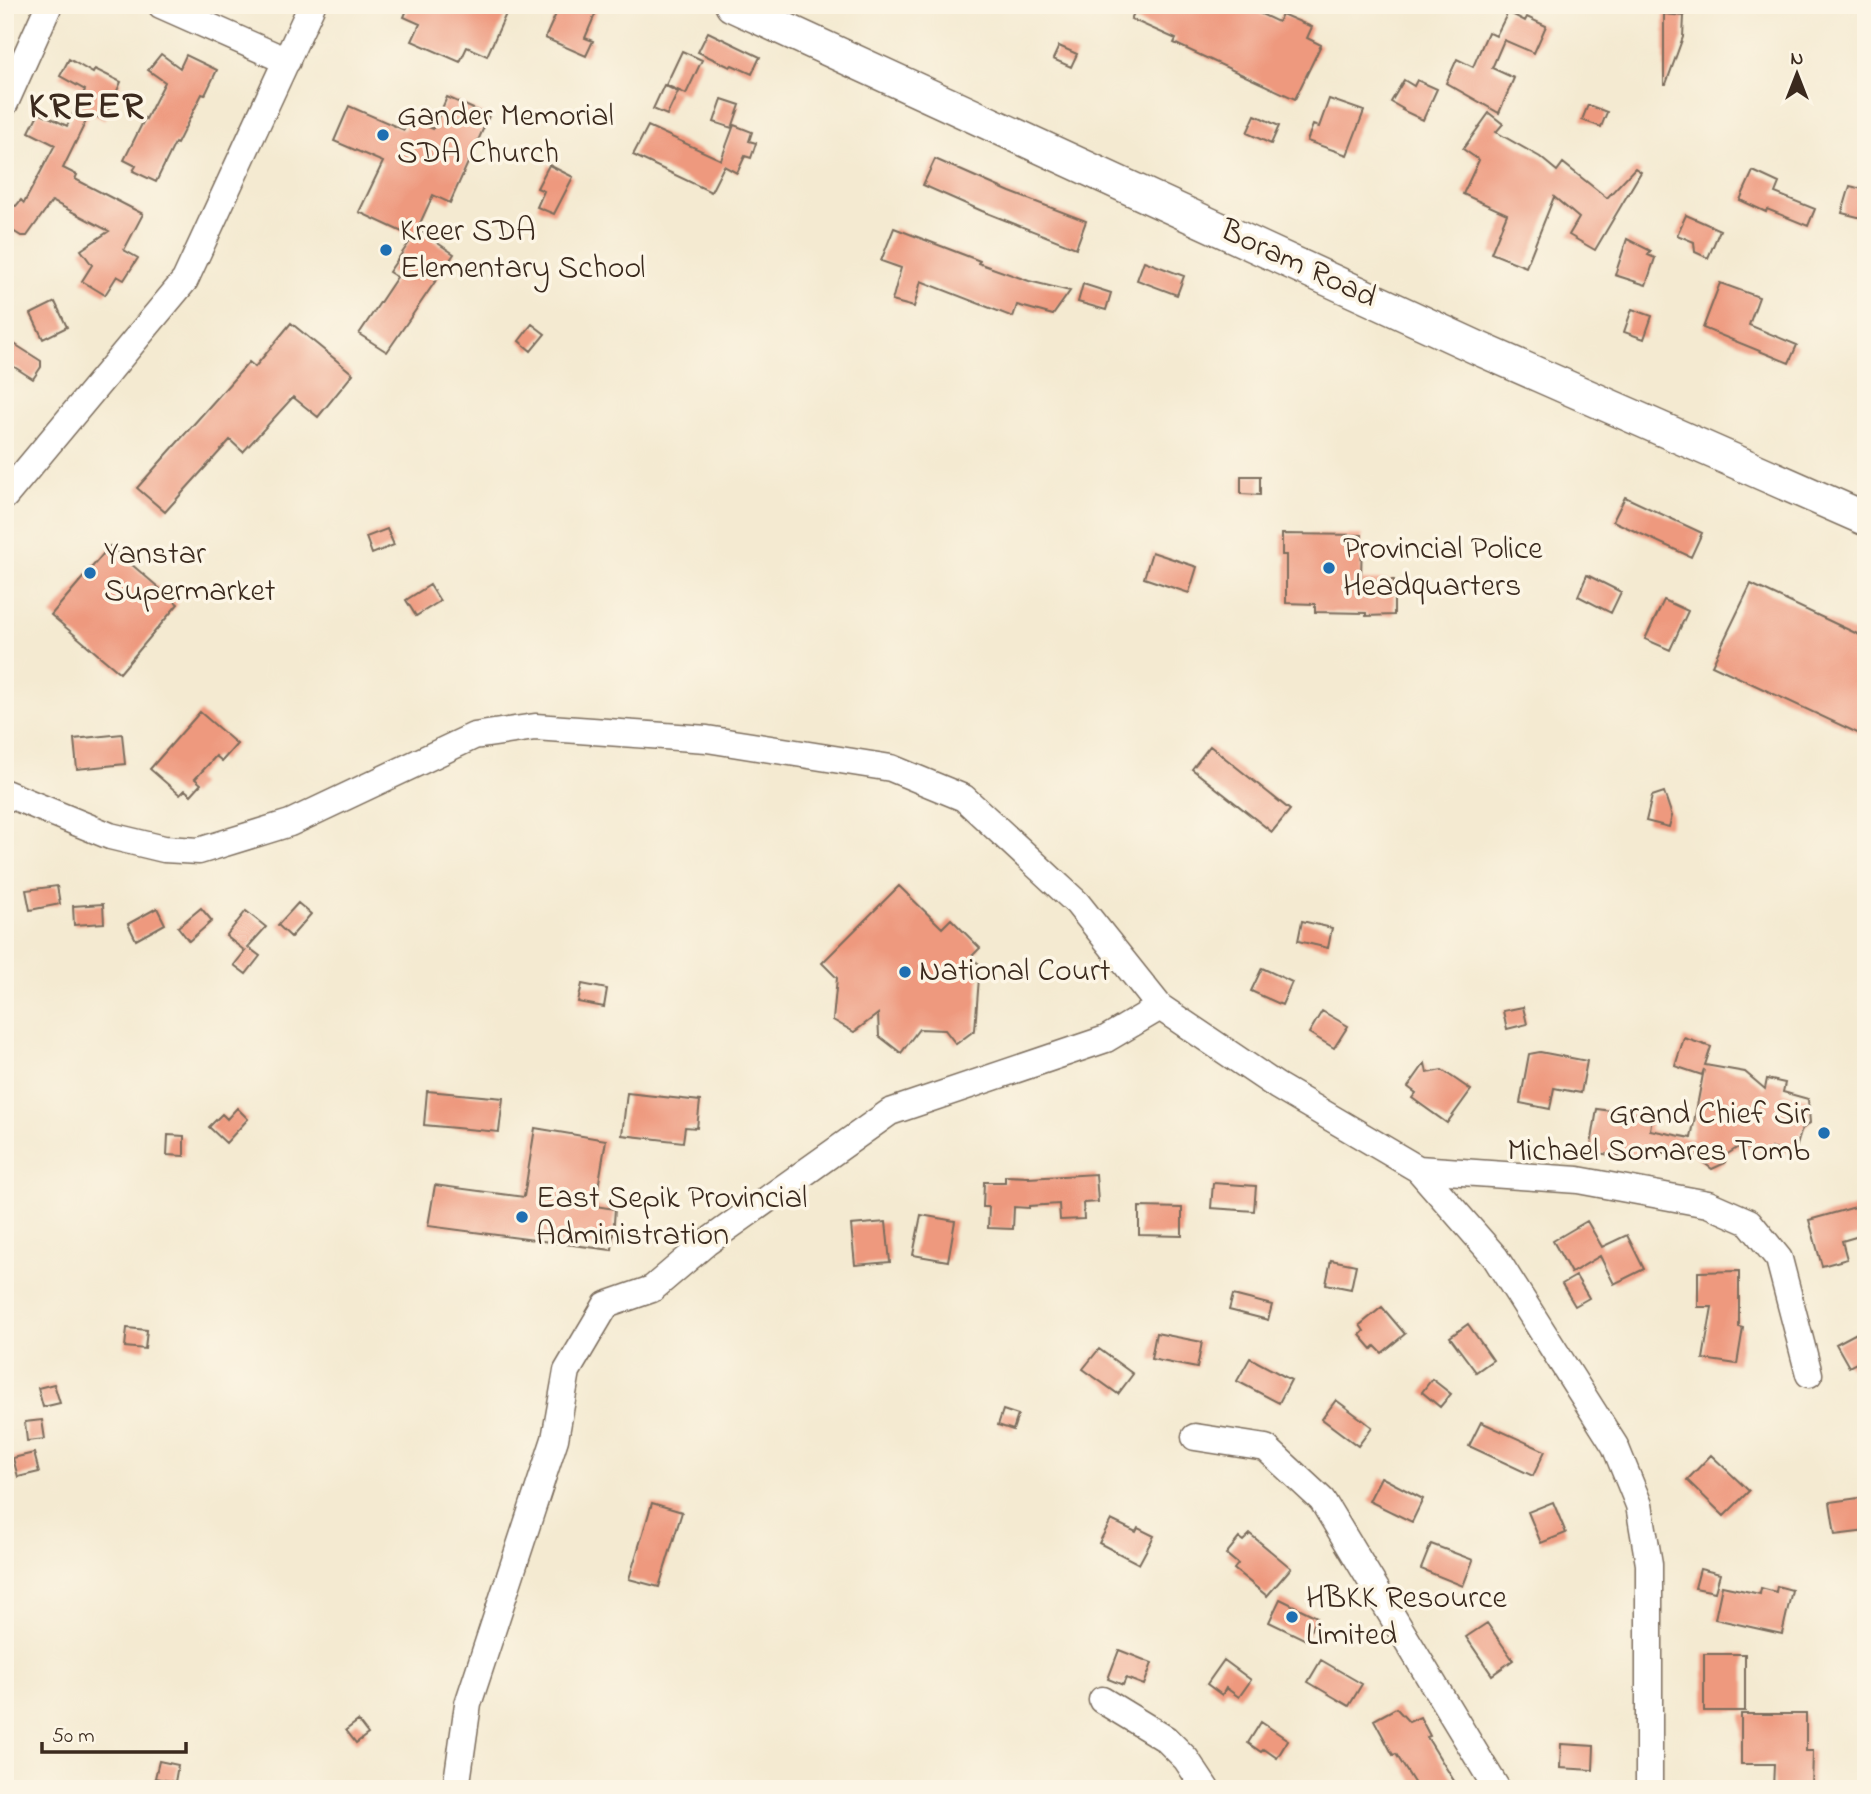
<svg xmlns="http://www.w3.org/2000/svg" width="1871" height="1794" font-family="'Indie Flower',sans-serif">
	<style>
		.building { fill: #ee997e }
		.lines { fill: none; stroke-linecap: round; stroke-linejoin: round }
		.minor-casing { stroke: #7c6d5d; stroke-width: 29 }
		.major-casing { stroke: #7c6d5d; stroke-width: 36 }
		.minor { stroke: #fff; stroke-width: 26 }
		.major { stroke: #fff; stroke-width: 33 }
		.poi-dot { fill: #1f6fb2; stroke: #fcf5e5; stroke-width: 2.5 }
		.labels { text-anchor: middle; dominant-baseline: central; stroke-width: 7; stroke-linejoin: round; paint-order: stroke }
		.poi-label { font-size: 32px; fill: #3b2a1e; stroke: #fcf5e5; text-anchor: start }
		.street-label { font-size: 32px; fill: #3b2a1e; stroke: #fcf5e5 }
		.district-label { font-size: 38px; font-weight: bold; letter-spacing: 2px; fill: #3b2a1e; stroke: #fcf5e5 }
	</style>
	<rect width="100%" height="100%" fill="#fcf5e5"/>
	<filter id="ink" filterUnits="userSpaceOnUse"><feTurbulence type="fractalNoise" baseFrequency=".0143" numOctaves="2"/><feDisplacementMap in="SourceGraphic" scale="14" xChannelSelector="R" yChannelSelector="G"/><feConvolveMatrix kernelMatrix="1 2 1 2 8 2 1 2 1" color-interpolation-filters="sRGB"/></filter>
	<filter id="wash" filterUnits="userSpaceOnUse"><feTurbulence type="fractalNoise" baseFrequency=".00686" numOctaves="4" result="noise"/><feDisplacementMap in="SourceGraphic" scale="28" xChannelSelector="R" yChannelSelector="G"/><feGaussianBlur stdDeviation="1.57" result="paint"/><feColorMatrix in="noise" values="0 0 0 0 0 0 0 0 0 0 0 0 0 0 0 0 0 1.4 0 .05"/><feComposite in="paint" operator="in"/></filter>
	<g filter="url(#wash)">
		<rect width="100%" height="100%" fill="#f4ead1"/>
		<g id="blocks">
			<!-- building -->
			<path class="building" d="M409 5H510L487 56 467 47 460 62 412 41 420 24 404 17Z
				M560 5H599L585 38 593 41 586 56 545 38Z
				M1138 5H1242L1278 22 1282 14 1312 27 1307 38 1321 45 1295 99 1174 43 1176 39 1131 19Z
				M1508 12 1525 21 1527 17 1546 26 1534 53 1504 40 1492 68 1514 78 1499 113 1446 83 1457 59 1473 67 1488 32 1496 36Z
				M1664 14 1684 16 1683 37 1666 84H1664Z
				M708 32 760 57 752 74 732 65 730 67 698 52Z
				M1059 46 1077 54 1071 67 1053 59Z
				M682 51 702 60 686 94 666 85Z
				M161 54 180 68 186 55 217 70 205 95 202 94 177 144 175 143 156 182 133 171 136 166 124 160 145 118 146 119 165 82 148 70Z
				M69 59 93 73 95 69 121 82 104 120 90 113 63 168 77 175 75 179 143 214 124 250 138 258 124 280 117 276 105 295 82 281 92 265 81 250 109 231 52 201 27 236H21L5 226V212L11 205 16 206 21 200 24 203 55 145 29 132 39 112 67 126 85 90 60 76Z
				M1404 80 1414 86 1417 80 1437 89 1423 120 1402 110 1403 109 1391 102Z
				M664 85 678 92 667 115 653 109Z
				M447 97 489 116 450 203 433 195 416 232 418 230 454 254 387 352 359 334 397 277 389 272 413 237 359 212 383 162 334 141 349 106 404 130 409 118 433 129Z
				M722 99 740 105 732 128 714 122Z
				M1329 99 1364 111 1347 155 1307 141 1313 125 1319 127Z
				M1588 105 1607 112 1601 127 1582 120Z
				M1489 113 1503 124 1496 132 1540 157 1557 171 1563 163 1607 198 1635 168 1641 172 1595 250 1569 235 1579 218 1554 197 1526 267 1491 253 1507 214 1463 194 1479 160 1463 149Z
				M1255 115 1279 126 1271 144 1247 133Z
				M734 125 752 132 749 141 756 143 751 158 745 156 737 173 724 166 711 192 633 155 648 126 721 160Z
				M935 159 1010 192 1086 221 1076 248 982 211 923 185Z
				M549 165 573 177 554 214 537 207 544 191 537 188Z
				M1753 171 1779 183 1775 193 1815 209 1808 226 1767 209 1766 212 1740 200Z
				M1850 186 1866 190V219L1842 213Z
				M1686 215 1720 230 1708 258 1695 252 1694 242 1677 235Z
				M894 228 980 261 978 263 1029 281 1070 291 1053 315 1017 305 1013 317 921 281 914 307 892 301 901 268 881 261Z
				M1627 239 1651 251 1648 255 1655 258 1646 285 1615 275Z
				M1144 261 1184 276 1177 295 1137 280Z
				M1720 283 1759 297 1749 325 1797 345 1789 363 1703 328Z
				M1083 284 1111 293 1106 310 1078 302Z
				M55 302 67 327 43 339 31 314Z
				M1632 309 1652 316 1644 339 1624 332Z
				M291 323 353 374 318 417 293 397 243 452 230 440 165 512 137 488 249 362 255 367Z
				M532 324 545 334 531 351 519 341Z
				M5 338 41 361V367L33 379 5 361Z
				M1241 476H1260V495L1241 494Z
				M1625 497 1702 533 1691 557 1613 521Z
				M387 529 394 545 372 554 366 537Z
				M1282 534 1362 535 1361 580H1394V615L1366 616V613L1315 612V604L1286 603V555H1282Z
				M110 546 178 604 120 673 51 615Z
				M1152 552 1197 567 1189 593 1144 578Z
				M1587 575 1621 592 1611 613 1578 596Z
				M1751 584 1866 638V737L1712 665Z
				M430 585 440 601 416 616 406 600Z
				M1664 600 1688 611 1670 650 1645 639Z
				M200 712 237 744 222 761 216 756 195 779 201 784 191 795 185 790 180 795 150 769Z
				M122 734 125 764 77 769 74 739Z
				M1210 746 1290 810 1272 832 1192 769Z
				M1664 792 1672 816 1669 827 1646 821 1652 796Z
				M57 886 60 904 30 910 26 890Z
				M899 886 942 928 951 919 980 948 971 957 980 965 975 1030 956 1044 945 1030 919 1029 901 1053 879 1036 878 1014 854 1032 833 1020 837 978 822 963Z
				M298 903 311 914 291 937 278 925Z
				M103 904 104 923 74 925 73 906Z
				M157 908 165 924 136 940 128 924Z
				M201 908 212 921 189 941 178 927Z
				M246 911 266 927 248 947 260 956 246 974 234 965 246 950 245 951 226 936Z
				M1302 921 1332 928 1328 948 1298 941Z
				M1262 968 1292 982 1282 1005 1251 991Z
				M582 984 607 989 604 1007 578 1002Z
				M1523 1007 1527 1024 1507 1029 1503 1011Z
				M1322 1011 1348 1026 1334 1048 1309 1033Z
				M1684 1038 1711 1047 1705 1065 1745 1072 1765 1089 1767 1079 1785 1083 1783 1092 1808 1099 1810 1123 1802 1129 1794 1155 1771 1148 1769 1154 1740 1146 1726 1155 1725 1163 1712 1169 1681 1145 1679 1156 1647 1149 1645 1160 1590 1152 1597 1109 1652 1117 1650 1130 1691 1138 1704 1069 1702 1075 1675 1066Z
				M1540 1052 1587 1061 1581 1093 1554 1088 1550 1109 1520 1103 1529 1054Z
				M1425 1063 1427 1073 1442 1070 1471 1090 1447 1123 1412 1098 1416 1093 1408 1087Z
				M427 1091 503 1098 499 1132 424 1125Z
				M627 1093 700 1101 697 1128 685 1127 683 1142 622 1135Z
				M237 1108 248 1119 226 1143 209 1127 222 1114 227 1119Z
				M535 1128 606 1140 595 1206 615 1209 612 1250 428 1226 435 1185 524 1197Z
				M168 1135 184 1136V1156L167 1155Z
				M1096 1174 1098 1202 1083 1203 1084 1219 1060 1220 1059 1204 1029 1206V1208L1014 1207 1013 1229 988 1228 989 1207H983L984 1182H1005V1176L1029 1177V1178Z
				M1213 1183 1256 1186 1254 1211 1211 1208Z
				M1859 1206 1866 1234 1842 1241 1847 1259 1822 1266 1809 1220Z
				M1139 1207 1182 1208V1236L1139 1235Z
				M921 1215 955 1221 948 1261 913 1255Z
				M1587 1221 1602 1247 1627 1235 1644 1269 1614 1284 1600 1256 1571 1273 1553 1241Z
				M886 1222 890 1262 855 1265 851 1225Z
				M1331 1260 1356 1265 1351 1289 1326 1284Z
				M1739 1271V1327L1743 1328 1737 1364 1703 1359 1712 1307H1698V1272Z
				M1576 1276 1589 1298 1575 1306 1562 1284Z
				M1233 1295 1272 1305 1268 1320 1229 1310Z
				M1382 1307 1405 1334 1382 1353 1375 1346 1372 1349 1360 1335 1364 1331 1360 1325Z
				M1468 1324 1493 1360 1476 1372 1450 1337Z
				M127 1328 147 1330 145 1349 125 1347Z
				M1866 1328V1358L1849 1367 1836 1344Z
				M1156 1333 1202 1342 1197 1368 1151 1359Z
				M1099 1349 1133 1374 1118 1394 1083 1369Z
				M1250 1358 1291 1380 1279 1403 1237 1381Z
				M1432 1379 1451 1394 1440 1407 1422 1392Z
				M54 1384 60 1403 43 1407 38 1388Z
				M1336 1400 1372 1427 1358 1446 1322 1419Z
				M1003 1410 1018 1415 1013 1430 998 1425Z
				M42 1420 45 1439 27 1441 25 1422Z
				M1481 1422 1545 1451 1533 1476 1469 1446Z
				M34 1453 39 1472 18 1477 13 1458Z
				M1711 1455 1749 1491 1724 1516 1687 1480Z
				M1381 1477 1423 1499 1412 1522 1369 1501Z
				M1866 1497V1531L1835 1535 1830 1502Z
				M1553 1502 1566 1533 1541 1543 1528 1512Z
				M652 1503 682 1512 659 1587 629 1579Z
				M1111 1520 1136 1532 1138 1528 1154 1536 1139 1564 1099 1543Z
				M1250 1534 1291 1568 1267 1596 1234 1569 1238 1564 1226 1554 1239 1538 1243 1541Z
				M1431 1544 1473 1560 1463 1586 1421 1569Z
				M1700 1569 1720 1574 1715 1592 1695 1588Z
				M1722 1586 1760 1594 1761 1588 1776 1592 1777 1586 1792 1590 1782 1634 1715 1619Z
				M1280 1599 1317 1617 1306 1640 1269 1622Z
				M1487 1623 1513 1660 1492 1675 1466 1637Z
				M1119 1650 1152 1663 1144 1685 1126 1678 1123 1685 1108 1679Z
				M1704 1654H1745V1711H1704Z
				M1224 1660 1251 1680 1239 1697 1226 1688 1222 1695 1207 1684Z
				M1321 1660 1362 1684 1349 1706 1308 1682Z
				M1396 1708 1409 1722 1420 1717 1430 1736 1427 1737 1459 1789H1418L1396 1754 1393 1755 1374 1720Z
				M1741 1714H1806V1751H1813L1812 1789H1773L1774 1764H1741Z
				M358 1721 368 1734 356 1743 346 1730Z
				M1261 1722 1288 1740 1277 1758 1264 1749 1261 1752 1248 1743Z
				M1561 1744 1594 1746 1593 1770 1560 1768Z
				M159 1761 178 1765 175 1782 155 1778Z"/>
		</g>
	</g>
	<g filter="url(#ink)">
		<use href="#blocks" fill-opacity="0" stroke="#7c6d5d" stroke-width="2"/>
		<g class="lines">
			<!-- minor casing -->
			<g class="minor-casing">
				<path id="minor" d="M161 5 287 61
					M5 103 49 5
					M5 496 185 280 312 5
					M5 793 110 836 164 849 199 851 290 823 474 736 535 727 707 739 891 768 964 798 1077 903 1160 1007 1277 1086 1418 1169 1495 1257 1615 1446 1639 1505 1649 1564V1789
					M1418 1169 1578 1180 1708 1204 1749 1222 1779 1259 1809 1374
					M1195 1437 1266 1448 1322 1500 1497 1789
					M1102 1700 1166 1739 1186 1759 1206 1789
					M456 1789 468 1704 555 1439 567 1371 606 1305 652 1289 706 1243 890 1112 1106 1039 1160 1007"/>
			</g>
			<!-- major casing -->
			<g class="major-casing">
				<path id="major" d="M732 5 1480 349 1866 519"/>
			</g>
			<!-- minor -->
			<use href="#minor" class="minor"/>
			<!-- major -->
			<use href="#major" class="major"/>
		</g>
	</g>
	<!-- markers -->
	<g class="poi-dot">
		<circle cx="383" cy="135" r="7"/>
		<circle cx="386" cy="250" r="7"/>
		<circle cx="1329" cy="568" r="7"/>
		<circle cx="90" cy="573" r="7"/>
		<circle cx="905" cy="972" r="7"/>
		<circle cx="1824" cy="1133" r="7"/>
		<circle cx="522" cy="1217" r="7"/>
		<circle cx="1292" cy="1617" r="7"/>
	</g>
	<g class="labels">
		<!-- poi labels -->
		<g class="poi-label">
			<text x="397" y="117">Gander Memorial<tspan x="397" dy="37">SDA Church</tspan></text>
			<text x="400" y="232">Kreer SDA<tspan x="400" dy="37">Elementary School</tspan></text>
			<text x="1343" y="550">Provincial Police<tspan x="1343" dy="37">Headquarters</tspan></text>
			<text x="104" y="555">Yanstar<tspan x="104" dy="37">Supermarket</tspan></text>
			<text x="919" y="972">National Court</text>
			<text x="1810" y="1115" text-anchor="end">Grand Chief Sir<tspan x="1810" dy="37">Michael Somares Tomb</tspan></text>
			<text x="536" y="1199">East Sepik Provincial<tspan x="536" dy="37">Administration</tspan></text>
			<text x="1306" y="1599">HBKK Resource<tspan x="1306" dy="37">Limited</tspan></text>
		</g>
		<!-- street labels -->
		<g class="street-label">
			<text transform="translate(1298 265) rotate(25)">Boram Road</text>
		</g>
		<!-- district labels -->
		<g class="district-label">
			<text x="87" y="108">KREER</text>
		</g>
	</g>
	<!-- margin -->
	<rect width="1871" height="1794" fill="none" stroke="#fcf5e5" stroke-width="28"/>
	<!-- north arrow -->
	<g transform="translate(1797 74)" stroke="#fcf5e5" stroke-width="5" paint-order="stroke">
	<path d="M0-5L12 26L0 18L-12 26Z" fill="#3b2a1e"/>
	<text y="-10" font-size="19" font-weight="bold" text-anchor="middle" fill="#3b2a1e">N</text>
	</g>
	<!-- scale -->
	<path d="M42 1742v10h144v-10" fill="none" stroke="#3b2a1e" stroke-width="3.5"/>
	<text x="52" y="1742" font-size="21" fill="#3b2a1e" stroke="#fcf5e5" stroke-width="5" paint-order="stroke">50 m</text>
</svg>
